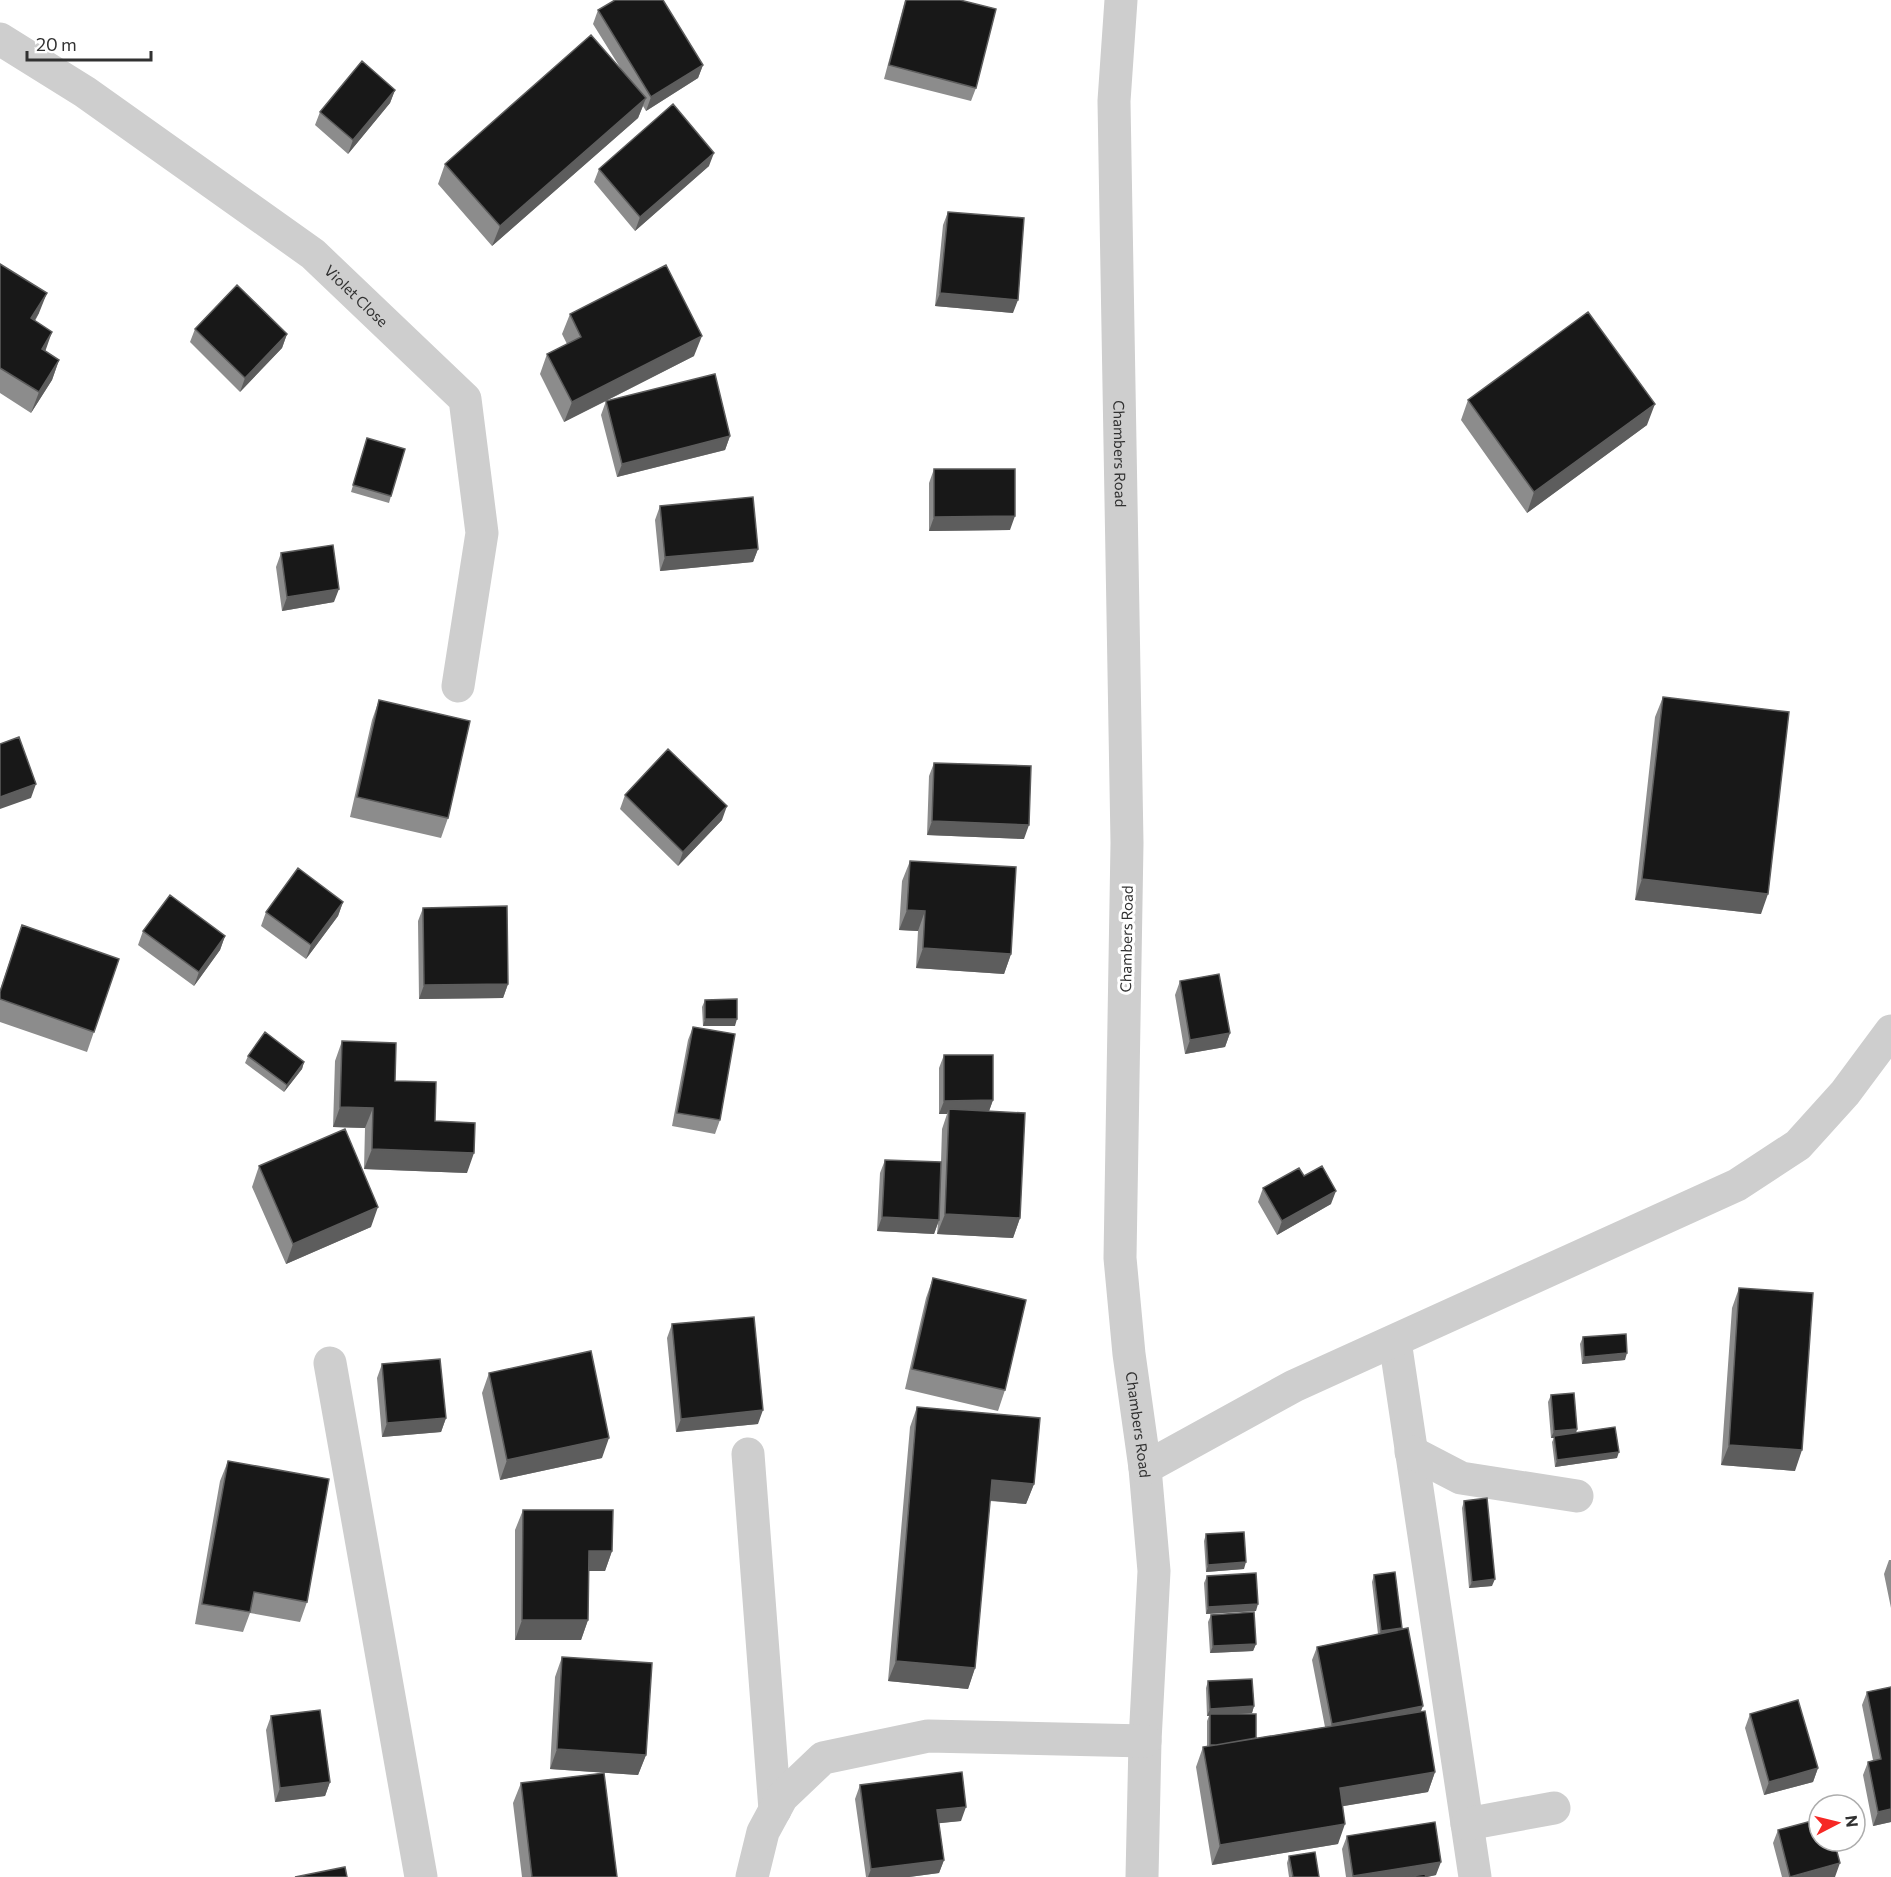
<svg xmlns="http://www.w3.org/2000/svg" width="1891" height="1877" font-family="Commissioner,sans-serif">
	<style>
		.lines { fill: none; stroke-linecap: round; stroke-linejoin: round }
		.minor { stroke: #cecece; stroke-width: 33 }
		.wall { fill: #8c8c8c }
		.shaded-wall { fill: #5d5d5d }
		.building { fill: #181818; stroke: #5d5d5d; stroke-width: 1.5 }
		.labels { text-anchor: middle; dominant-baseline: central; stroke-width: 6; stroke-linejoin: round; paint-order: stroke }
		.street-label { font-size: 15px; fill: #313131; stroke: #fff }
	</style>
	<rect width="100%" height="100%" fill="#fff"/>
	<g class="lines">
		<!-- minor -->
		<g class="minor">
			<path id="s1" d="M1121 0 1114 101 1127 843 1120 1258 1129 1354 1145 1468 1154 1571 1145 1741 1142 1877"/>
			<path id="s2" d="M0 39 85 92 313 254 465 399 482 533 458 686"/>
			<path d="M1395 1341 1475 1877"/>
			<path d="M330 1363 421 1877"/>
			<path d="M1411 1452 1461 1478 1577 1496"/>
			<path d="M748 1454 775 1810"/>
			<path d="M1145 1468 1294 1386 1737 1185 1798 1145 1845 1093 1891 1031"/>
			<path d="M1467 1824 1554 1808"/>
			<path d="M752 1877 763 1832 782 1797 823 1758 928 1736 1145 1741"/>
		</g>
	</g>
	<!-- wall -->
	<path class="wall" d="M905 0H960L976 88 971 101 884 79Z
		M598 10 703 65 698 78 646 111 643 106 638 118 492 246 438 184 445 164 621 69 593 24Z
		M395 90 390 103 348 154 315 125 320 112Z
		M709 166 635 231 594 182 599 169Z
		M948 212 1013 313 935 306 943 225Z
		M0 264 39 313 35 321 45 351 59 360 52 380 31 413 0 393Z
		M570 314 694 356 606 401 730 436 725 450 617 477 601 415 606 401 564 422 540 374 547 354 567 344 562 334Z
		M195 329 287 334 282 348 240 392 190 342Z
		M1468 400 1647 425 1527 513 1461 420Z
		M367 438 391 496 389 503 351 492Z
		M934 469 1010 530 929 531V483Z
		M660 506 758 549 753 562 660 571 655 520Z
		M281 553 334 602 282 611 276 567Z
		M1663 697 1761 914 1635 900 1655 717Z
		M379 700 448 818 441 838 350 817 372 720Z
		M934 763 1024 839 927 835 929 776Z
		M625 795 722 820 678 866 620 809Z
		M910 861 1011 954 1004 974 916 968 918 931 899 930 902 881Z
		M343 902 338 916 306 959 261 926 266 912Z
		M423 908 508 984 503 998 419 999 418 921Z
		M22 925 119 959 87 1052 0 1022V990Z
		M143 931 225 936 220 950 194 986 138 945Z
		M1180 981 1230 1033 1225 1047 1185 1054 1175 995Z
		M705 1000 735 1026H703L702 1007Z
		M693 1027 720 1120 715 1134 672 1126 688 1040Z
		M342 1041 395 1081 435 1121 467 1173 364 1169 365 1128 333 1127 335 1061Z
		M944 1055 993 1100 989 1111 1020 1218 1013 1238 937 1234 938 1223 934 1234 877 1231 880 1173 885 1160 941 1162 942 1129 947 1114H939V1068Z
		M248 1056 304 1062 302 1069 284 1092 245 1063Z
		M259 1166 371 1227 286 1264 252 1187Z
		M1304 1176 1331 1204 1277 1235 1258 1202 1263 1188Z
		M933 1278 1005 1390 998 1411 905 1389 926 1298Z
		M1739 1288 1795 1471 1721 1465 1732 1308Z
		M672 1324 758 1424 676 1432 667 1338Z
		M1583 1337 1625 1360 1582 1364 1580 1344Z
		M382 1364 446 1418 441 1432 382 1437 377 1378Z
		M489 1373 602 1458 500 1480 482 1393Z
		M1551 1395 1577 1429 1576 1433 1617 1458 1555 1467 1552 1442 1554 1438H1551L1548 1402Z
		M917 1407 1034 1484 1026 1504 990 1501 975 1668 968 1689 888 1681 910 1427Z
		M228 1461 307 1602 300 1622 250 1613 243 1632 195 1624 220 1481Z
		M1464 1501 1492 1586 1469 1588 1462 1508Z
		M523 1510 612 1551 605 1571H589L588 1620 581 1640H515V1530Z
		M1206 1534 1244 1569 1206 1572 1204 1541Z
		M1889 1560H1891V1608L1884 1574Z
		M1374 1575 1402 1628V1630L1435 1772 1428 1792 1343 1806 1338 1844 1212 1865 1196 1767 1203 1747 1207 1746V1721L1209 1716H1207L1206 1688 1208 1681 1254 1706 1252 1713 1236 1714 1256 1738 1325 1727 1312 1660 1317 1647 1378 1634 1372 1582Z
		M1207 1576 1256 1611 1206 1614 1204 1583Z
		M1211 1615 1256 1644 1253 1651 1210 1653 1208 1622Z
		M562 1657 646 1755 638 1775 550 1769 555 1677Z
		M1891 1687V1822L1873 1826 1863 1775 1868 1762 1873 1760 1862 1705 1867 1692Z
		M1750 1714 1818 1768 1813 1782 1764 1795 1745 1728Z
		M271 1716 330 1782 325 1796 275 1802 266 1730Z
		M521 1783 617 1877H522L513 1803Z
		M860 1785 961 1821 939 1823 944 1860 939 1873 909 1877H866L855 1799Z
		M1778 1830 1835 1877H1782L1773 1843Z
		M1347 1836 1436 1875 1427 1877H1346L1342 1849Z
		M1289 1856 1319 1877H1289L1287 1863Z"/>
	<!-- shaded-wall -->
	<path class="shaded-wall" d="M703 65 698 78 646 111 651 97Z
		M395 90 390 103 348 154 353 140Z
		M646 98 638 118 492 246 500 226Z
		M714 153 709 166 635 231 640 217Z
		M47 293 39 313 24 338 31 318Z
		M940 293 1018 300 1013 313 935 306Z
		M52 332 45 352 42 349Z
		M287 334 282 348 240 392 245 378Z
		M702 336 694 356 564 422 572 402Z
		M59 360 52 380 31 413 39 392Z
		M1655 404 1647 425 1527 513 1534 492Z
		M730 436 725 450 617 477 622 464Z
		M1015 516 1010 530 929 531 934 517Z
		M758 549 753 562 660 571 665 557Z
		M339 589 334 602 282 611 287 597Z
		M36 784 31 798 0 809V797Z
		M727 806 722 820 678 866 683 852Z
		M932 821 1029 825 1024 839 927 835Z
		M1642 879 1768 894 1761 914 1635 900Z
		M343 902 338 916 306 959 311 945Z
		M907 910 925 911 918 931 899 930Z
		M225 936 220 950 194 986 199 972Z
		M923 948 1011 954 1004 974 916 968Z
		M508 984 503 998 419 999 424 985Z
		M705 1019H737L735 1026H703Z
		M1230 1033 1225 1047 1185 1054 1190 1040Z
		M304 1062 302 1069 284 1092 287 1085Z
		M993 1100 988 1114 949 1109 947 1114H939L944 1101Z
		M340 1107 373 1108 365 1128 333 1127Z
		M372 1149 474 1153 467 1173 364 1169Z
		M1336 1191 1331 1204 1277 1235 1282 1221Z
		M378 1207 371 1227 286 1264 293 1244Z
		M945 1214 1020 1218 1013 1238 937 1234Z
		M882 1217 939 1220 934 1234 877 1231Z
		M1627 1353 1625 1360 1582 1364 1584 1357Z
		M763 1410 758 1424 676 1432 681 1419Z
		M446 1418 441 1432 382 1437 387 1423Z
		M1577 1429 1575 1436H1554V1438H1551L1554 1431Z
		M609 1438 602 1458 500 1480 507 1460Z
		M1729 1445 1802 1450 1795 1471 1721 1465Z
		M1619 1452 1617 1458 1555 1467 1557 1460Z
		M992 1480 1034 1484 1026 1504 985 1500Z
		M589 1551H612L605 1571H582Z
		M1246 1562 1244 1569 1206 1572 1208 1565Z
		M1495 1579 1492 1586 1469 1588 1472 1582Z
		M1258 1604 1256 1611 1206 1614 1208 1607Z
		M522 1620H588L581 1640H515Z
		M1402 1628 1400 1635 1378 1638 1381 1631Z
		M1256 1644 1253 1651 1210 1653 1213 1646Z
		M896 1661 975 1668 968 1689 888 1681Z
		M1254 1706 1252 1713 1207 1716 1210 1709Z
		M1423 1706 1418 1719 1327 1738 1332 1724Z
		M557 1749 646 1755 638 1775 550 1769Z
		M1818 1768 1813 1782 1764 1795 1769 1782Z
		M1435 1772 1428 1792 1332 1808 1340 1788Z
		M330 1782 325 1796 275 1802 280 1788Z
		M966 1807 961 1821 932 1824 937 1810Z
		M1891 1809V1822L1873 1826 1878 1812Z
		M1345 1824 1338 1844 1212 1865 1220 1845Z
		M944 1860 939 1873 909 1877H868L871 1869Z
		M1441 1862 1436 1875 1427 1877H1353V1876Z
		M1840 1863 1835 1877H1792Z"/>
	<!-- building -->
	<path class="building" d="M615 0H663L703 65 651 97 598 10Z
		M906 0H960L996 9 976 88 889 65Z
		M591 35 646 98 500 226 445 164Z
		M362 61 395 90 353 140 320 112Z
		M673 104 714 153 640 217 599 169Z
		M948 212 1024 218 1018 300 940 293Z
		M0 264 47 293 31 318 52 332 42 349 59 360 39 392 0 368Z
		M666 265 702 336 572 402 547 354 581 337 570 314Z
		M237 285 287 334 245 378 195 329Z
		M1588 312 1655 404 1534 492 1468 400Z
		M715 374 730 436 622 464 606 401Z
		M367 438 405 449 391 496 353 485Z
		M934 469H1015V516L934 517Z
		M753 497 758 549 665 557 660 506Z
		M333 545 339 589 287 597 281 553Z
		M1663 697 1789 712 1768 894 1642 879Z
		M379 700 470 721 448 818 357 797Z
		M19 737 36 784 0 797V744Z
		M668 749 727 806 683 852 625 795Z
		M934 763 1031 766 1029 825 932 821Z
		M910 861 1016 867 1011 954 923 948 925 911 907 910Z
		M298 868 343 902 311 945 266 912Z
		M170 895 225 936 199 972 143 931Z
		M507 906 508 984 424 985 423 908Z
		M22 925 119 959 94 1032 0 999V992Z
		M1219 974 1230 1033 1190 1040 1180 981Z
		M737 999V1019H705V1000Z
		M693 1027 735 1034 720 1120 677 1113Z
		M265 1032 304 1062 287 1085 248 1056Z
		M342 1041 396 1043 395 1081 436 1082 435 1121 475 1123 474 1153 372 1149 373 1108 340 1107Z
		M944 1055H993V1100L944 1101Z
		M949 1109 1025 1113 1020 1218 945 1214Z
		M345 1129 378 1207 293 1244 259 1166Z
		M885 1160 941 1162 939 1220 882 1217Z
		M1322 1166 1336 1191 1282 1221 1263 1188 1299 1168 1304 1176Z
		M933 1278 1026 1300 1005 1390 912 1369Z
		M1739 1288 1813 1293 1802 1450 1729 1445Z
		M754 1317 763 1410 681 1419 672 1324Z
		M1626 1334 1627 1353 1584 1357 1583 1337Z
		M591 1351 609 1438 507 1460 489 1373Z
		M440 1359 446 1418 387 1423 382 1364Z
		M1574 1393 1577 1429 1554 1431 1551 1395Z
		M917 1407 1040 1418 1034 1484 992 1480 975 1668 896 1661Z
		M1615 1427 1619 1452 1557 1460 1554 1436Z
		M228 1461 329 1479 307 1602 254 1592 250 1612 202 1604Z
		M1487 1498 1495 1579 1472 1582 1464 1501Z
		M523 1510H613L612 1551H589L588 1620H522Z
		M1244 1532 1246 1562 1208 1565 1206 1534Z
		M1395 1572 1402 1628 1381 1631 1374 1575Z
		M1256 1573 1258 1604 1208 1607 1207 1576Z
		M1254 1612 1256 1644 1213 1646 1211 1615Z
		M1408 1628 1423 1706 1332 1724 1317 1647Z
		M562 1657 652 1663 646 1755 557 1749Z
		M1252 1679 1254 1706 1210 1709 1208 1681Z
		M1891 1687V1809L1878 1812 1868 1762 1881 1759 1867 1692Z
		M1798 1700 1818 1768 1769 1782 1750 1714Z
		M320 1710 330 1782 280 1788 271 1716Z
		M1425 1711 1435 1772 1340 1788 1345 1824 1220 1845 1203 1747Z
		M1210 1714H1256V1738L1216 1745H1210Z
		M962 1772 966 1807 937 1810 944 1860 871 1869 860 1785Z
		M604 1773 617 1877H532L521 1783Z
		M1819 1819V1841H1834L1840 1863 1790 1877 1778 1830Z
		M1435 1822 1441 1862 1353 1876 1347 1836Z
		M1315 1852 1319 1877H1293L1289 1856Z
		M345 1867 347 1877H295Z
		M1425 1874 1426 1877H1406Z"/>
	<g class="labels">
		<!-- street labels -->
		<g class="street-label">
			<text stroke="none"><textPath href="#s2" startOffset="440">Violet Close</textPath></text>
			<text stroke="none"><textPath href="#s1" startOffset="454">Chambers Road</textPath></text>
			<text transform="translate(1126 939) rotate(-89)">Chambers Road</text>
			<text stroke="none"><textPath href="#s1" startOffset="1426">Chambers Road</textPath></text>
		</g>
	</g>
	<!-- north arrow -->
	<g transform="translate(1837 1823) rotate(83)"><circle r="28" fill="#ffffff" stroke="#adadad" stroke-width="1.5"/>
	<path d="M0-4.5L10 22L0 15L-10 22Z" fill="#f62825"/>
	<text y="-9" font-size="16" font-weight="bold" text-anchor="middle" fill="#313131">N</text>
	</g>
	<!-- scale -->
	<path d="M27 51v9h124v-9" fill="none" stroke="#313131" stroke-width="3"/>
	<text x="36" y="51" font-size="18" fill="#313131" stroke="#ffffff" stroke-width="4.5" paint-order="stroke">20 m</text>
</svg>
